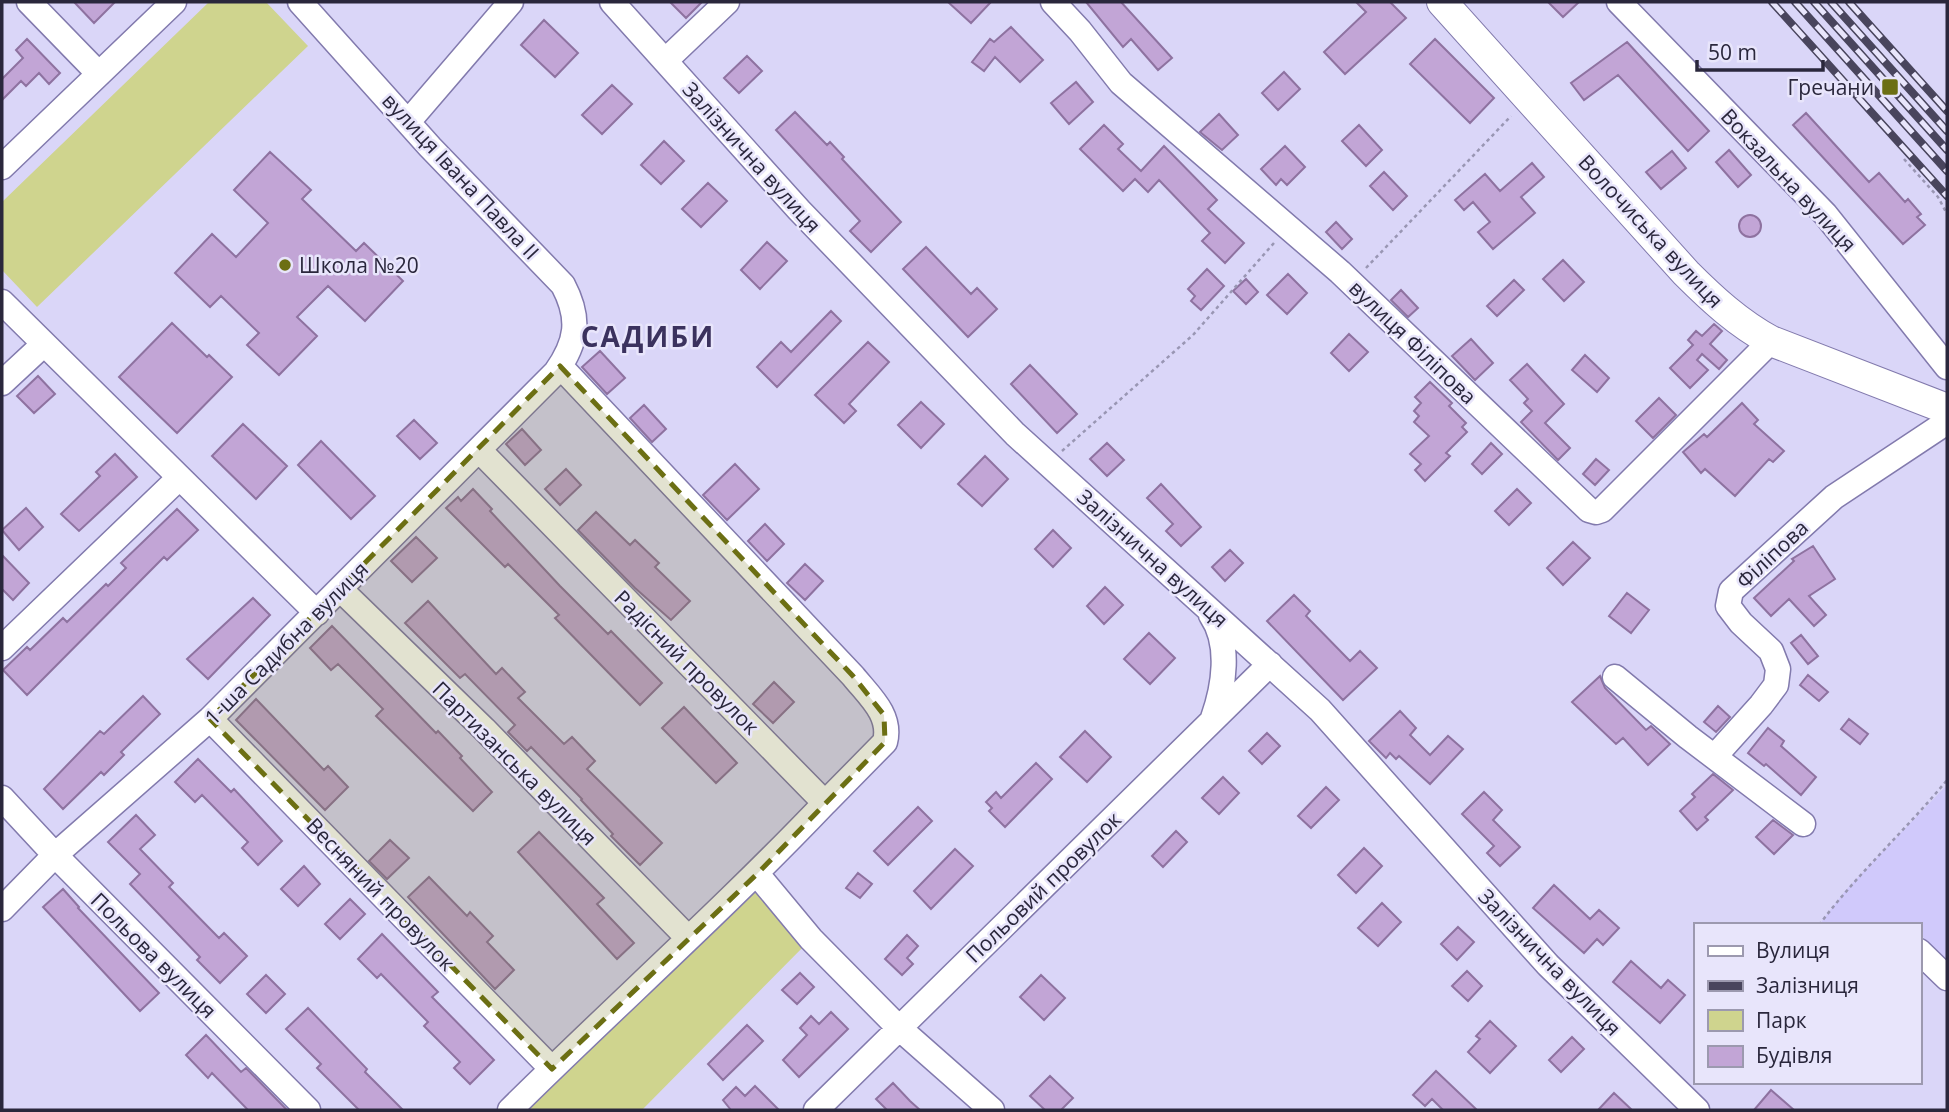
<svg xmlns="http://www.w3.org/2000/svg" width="1949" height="1112" font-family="'Open Sans',sans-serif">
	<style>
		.built { fill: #d0c9fb }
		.green { fill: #cfd48e }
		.building { fill: #c2a5d6; stroke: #8e72a0; stroke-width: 2 }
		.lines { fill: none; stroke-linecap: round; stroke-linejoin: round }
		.minor-casing { stroke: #827aad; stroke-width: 27 }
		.major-casing { stroke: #827aad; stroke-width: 32 }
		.path { stroke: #9996b3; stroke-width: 2.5; stroke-dasharray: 3.5 3.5; stroke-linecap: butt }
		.minor { stroke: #fff; stroke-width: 24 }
		.major { stroke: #fff; stroke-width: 30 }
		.rail-casing { stroke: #49455d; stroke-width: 8 }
		.rail { stroke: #e8e5fb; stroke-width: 5; stroke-dasharray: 16; stroke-linecap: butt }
		.marked { fill: #6c6f13; fill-opacity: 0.2; stroke: #6c6f13; stroke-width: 5; stroke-dasharray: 14 9; stroke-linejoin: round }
		.poi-dot { fill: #6c6f13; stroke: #e8e5fb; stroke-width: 2.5 }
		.labels { text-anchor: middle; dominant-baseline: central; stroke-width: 5; stroke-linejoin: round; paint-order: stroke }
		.poi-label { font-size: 21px; fill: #2a273c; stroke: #e8e5fb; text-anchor: end }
		.street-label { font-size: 21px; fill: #2a273c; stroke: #e8e5fb }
		.district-label { font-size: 28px; font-weight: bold; letter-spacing: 2px; fill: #3b325e; stroke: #e8e5fb }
	</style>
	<rect width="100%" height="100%" fill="#dad6f8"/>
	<!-- built -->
	<path class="built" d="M1947 785V959L1919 933V925H1819L1846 890Z"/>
	<!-- green -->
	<path class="green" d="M209 2H266L308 46 37 307 2 270V202Z
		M757 874 811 939 642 1110H510Z"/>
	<!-- building -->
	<path class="building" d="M74 2H115L94 23Z
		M670 2H702L686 18Z
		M948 2H991L971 23Z
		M1086 2H1121L1172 58 1158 70 1131 39 1123 47Z
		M1356 2H1390L1406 18 1345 74 1324 52 1366 12Z
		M1548 2H1579L1563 17Z
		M544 20 578 53 555 77 521 45Z
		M1011 27 1043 60 1020 82 995 57 984 71 972 62 990 39 994 42Z
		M27 39 60 73 49 84 39 73 26 86 21 81 2 100V79L23 58 16 50Z
		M1435 39 1494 98 1470 123 1410 64Z
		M1627 42 1709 131 1688 151 1618 75 1584 100 1571 83Z
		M747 56 762 71 739 93 724 78Z
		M1284 72 1300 89 1278 110 1262 93Z
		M1076 82 1093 102 1069 124 1051 103Z
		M612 85 632 104 602 134 582 115Z
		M795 112 827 145 830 142 844 157 842 159 901 222 871 252 850 231 860 221 776 130Z
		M1806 113 1869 182 1879 173 1905 202 1908 199 1921 214 1917 217 1925 225 1903 244 1793 125Z
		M1219 114 1238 135 1222 150 1200 132Z
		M1104 125 1123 144 1118 149 1141 171 1164 146 1217 200 1208 209 1244 243 1225 263 1202 241 1210 233 1159 180 1148 192 1135 179 1123 191 1080 149Z
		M1359 125 1382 150 1366 166 1342 141Z
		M664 141 684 161 661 184 641 165Z
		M1285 146 1305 167 1287 185 1281 179 1276 185 1261 169Z
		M1729 150 1751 175 1738 187 1716 162Z
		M1672 151 1686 168 1661 189 1646 172Z
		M270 152 311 190 302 199 356 251 364 243 403 281 365 321 328 286 297 317 317 336 279 375 247 345 259 333 221 296 210 307 175 273 212 234 236 257 268 223 234 190Z
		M1532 163 1544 177 1521 197 1535 213 1493 249 1478 232 1490 222 1473 202 1464 210 1455 200 1485 174 1500 191Z
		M1384 172 1407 196 1393 210 1370 186Z
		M708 183 727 201 701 227 682 209Z
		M1739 226a11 11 0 1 1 22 0a11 11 0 1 1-22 0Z
		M1336 222 1352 239 1342 249 1326 232Z
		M767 242 787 261 760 289 741 270Z
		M926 247 971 294 977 288 997 309 968 337 903 269Z
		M1563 260 1584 282 1564 301 1543 279Z
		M1207 269 1224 286 1201 310 1191 301 1195 296 1188 289Z
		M1288 274 1307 293 1287 314 1267 295Z
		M1246 279 1258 292 1246 304 1233 291Z
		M1514 280 1524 290 1497 316 1487 306Z
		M1401 290 1418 308 1408 317 1391 300Z
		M831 311 841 321 777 387 757 367 781 342 791 352Z
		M172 323 207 357 209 355 232 377 177 433 119 377Z
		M1714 324 1722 331 1710 344 1727 360 1719 369 1702 354 1697 360 1708 370 1690 388 1670 368 1693 345 1688 340 1696 331 1702 336Z
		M1349 334 1368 352 1349 371 1331 353Z
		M1471 339 1493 363 1475 380 1452 356Z
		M868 342 889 362 849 404 856 411 844 423 815 395Z
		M600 351 625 378 607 394 582 367Z
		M1585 355 1609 378 1597 392 1572 370Z
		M1527 364 1564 404 1545 423 1570 448 1558 460 1521 422 1532 411 1524 403 1528 399 1510 380Z
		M1030 365 1077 414 1057 433 1011 384Z
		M38 376 55 394 34 413 17 396Z
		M1430 382 1452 403 1449 406 1466 423 1462 427 1467 432 1446 453 1450 456 1425 481 1415 470 1421 464 1410 454 1429 436 1414 422 1419 416 1414 411 1421 403 1415 397Z
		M1659 398 1676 415 1653 438 1636 421Z
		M921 402 944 424 921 448 898 425Z
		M1742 403 1758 420 1754 424 1784 451 1773 462 1769 459 1735 496 1705 469 1701 473 1683 452 1704 434 1707 437Z
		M644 405 666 429 652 442 630 418Z
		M414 420 437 443 420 459 397 436Z
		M243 424 287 466 256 499 212 456Z
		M522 429 541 450 525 465 506 444Z
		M321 441 375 496 351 519 298 465Z
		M1107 443 1124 460 1107 476 1090 459Z
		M1491 443 1502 454 1482 474 1472 464Z
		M115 454 137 477 79 531 61 514 100 476 96 472Z
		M985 456 1008 479 982 506 958 484Z
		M1596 459 1609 470 1595 485 1583 474Z
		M735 464 759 489 727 520 703 495Z
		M566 469 581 485 560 505 545 489Z
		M1161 484 1201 527 1181 546 1166 531 1173 524 1147 498Z
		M473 489 492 509 490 511 560 586 608 634 611 631 662 683 640 705 555 618 559 615 508 564 505 567 446 508 458 497 461 501Z
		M1517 489 1531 503 1509 525 1495 511Z
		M26 508 43 527 19 550 2 530Z
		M177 509 198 530 167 560 164 557 27 695 3 670 27 647 30 650 63 618 67 622 106 584 108 586 126 568 121 563Z
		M596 512 630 545 635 540 659 563 655 567 690 601 671 620 635 588 578 530Z
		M765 524 784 544 767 561 748 541Z
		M1053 530 1071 548 1053 567 1035 549Z
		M416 537 437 558 412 582 391 561Z
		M1573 542 1590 558 1563 585 1547 568Z
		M1813 546 1835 579 1809 596 1826 615 1814 626 1789 599 1771 616 1754 598 1794 561 1792 559Z
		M1230 550 1243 563 1225 581 1212 567Z
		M2 555 29 583 13 600 2 589Z
		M805 564 823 581 805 600 787 583Z
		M1105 587 1123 605 1104 624 1087 606Z
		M1627 593 1649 610 1631 633 1609 616Z
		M1294 595 1310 611 1306 616 1350 661 1360 651 1377 668 1343 700 1267 621Z
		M253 598 270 615 208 679 187 659Z
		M428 601 496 674 502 668 525 692 518 698 564 744 572 737 595 761 587 769 662 843 640 865 611 836 613 834 581 800 582 799 531 747 527 751 508 732 515 725 465 674 460 678 405 623Z
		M332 626 436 733 438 731 462 756 460 758 492 792 473 811 376 716 383 709 338 664 331 670 310 648Z
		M1149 633 1175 658 1150 684 1124 659Z
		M1801 635 1818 656 1808 664 1791 643Z
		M1808 675 1828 692 1819 701 1800 685Z
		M1600 676 1605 688 1646 730 1651 726 1670 744 1648 765 1623 738 1616 744 1572 702Z
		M774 682 794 702 773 723 753 704Z
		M143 696 160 714 121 752 124 755 104 775 101 772 63 809 44 789 100 731 104 734Z
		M256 699 324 770 328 766 348 787 325 810 236 720Z
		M1718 706 1730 717 1716 732 1704 722Z
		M684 707 737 763 716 783 662 728Z
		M1400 711 1416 728 1410 735 1430 755 1448 736 1463 749 1430 784 1399 756 1396 759 1390 753 1386 758 1369 741Z
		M1849 719 1868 734 1860 744 1841 729Z
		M1768 728 1784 741 1781 746 1816 777 1801 795 1766 764 1764 766 1748 753Z
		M1085 731 1111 757 1087 782 1060 757Z
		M1267 733 1280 746 1262 764 1249 751Z
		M198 759 231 792 234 789 282 841 258 865 242 848 248 842 202 795 195 802 175 782Z
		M1036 763 1052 779 1005 827 989 811 992 808 986 802 996 792 1001 798Z
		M1713 774 1733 790 1705 817 1708 820 1697 830 1680 811 1695 797 1692 794Z
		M1223 777 1239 793 1219 814 1202 798Z
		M1326 787 1339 800 1311 828 1298 816Z
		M1484 792 1502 810 1493 820 1520 847 1500 866 1487 853 1494 846 1462 814Z
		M918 807 932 821 888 865 874 851Z
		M136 815 155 835 140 849 173 883 169 887 219 938 224 933 247 956 220 983 197 960 200 957 130 884 140 874 108 842Z
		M1773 820 1793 835 1774 854 1756 837Z
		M1176 831 1187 842 1163 867 1152 856Z
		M539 832 604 898 597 904 634 943 617 959 518 852Z
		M390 840 409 858 387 879 369 861Z
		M1364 848 1382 866 1356 893 1338 875Z
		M955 849 973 866 931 909 914 891Z
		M304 866 320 884 298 906 281 889Z
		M858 873 872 884 860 898 846 888Z
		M429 877 467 916 470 912 493 936 487 942 514 970 495 989 408 897Z
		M1554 885 1590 919 1599 910 1619 928 1603 945 1597 939 1584 953 1533 908Z
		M63 889 79 907 78 908 159 993 140 1011 43 907Z
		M350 899 365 914 340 939 325 924Z
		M1382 903 1401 922 1378 946 1358 928Z
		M1458 927 1474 942 1457 960 1441 944Z
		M382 934 438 992 432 997 494 1060 470 1084 454 1068 460 1062 424 1026 428 1022 381 974 377 978 358 959Z
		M907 935 918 946 907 958 913 964 902 975 885 959Z
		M1631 961 1661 988 1668 980 1685 995 1660 1023 1613 982Z
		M1467 971 1482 986 1468 1001 1452 986Z
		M800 973 814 987 797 1004 782 990Z
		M266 975 285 994 266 1013 247 994Z
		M1041 975 1065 998 1044 1020 1020 997Z
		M308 1008 367 1069 365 1072 403 1110H359L317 1068 321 1064 286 1029Z
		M831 1012 848 1029 799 1077 783 1060 807 1035 800 1028 811 1016 819 1024Z
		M1490 1021 1516 1046 1490 1073 1468 1052 1480 1039 1476 1036Z
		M747 1025 763 1041 723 1080 708 1064Z
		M206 1035 241 1072 246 1068 287 1110H248L212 1073 208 1078 186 1055Z
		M1572 1037 1584 1049 1561 1072 1549 1060Z
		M1436 1071 1477 1110H1443L1432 1099 1425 1106 1413 1095Z
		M1050 1076 1073 1098 1061 1110H1045L1030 1096Z
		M893 1083 910 1101 920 1110H887L876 1099Z
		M755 1086 779 1110H731L723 1100 736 1087 745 1096Z
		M1771 1090 1794 1110H1754Z
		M1614 1093 1632 1110H1598Z"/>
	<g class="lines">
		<!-- minor casing -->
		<g class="minor-casing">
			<path id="minor" d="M29 2 99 74
				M612 2 799 210 1015 434 1320 710 1548 965 1697 1110
				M1053 2 1080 31 1121 83 1340 272 1589 510 1596 512 1602 510 1771 341
				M1619 2 1825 214 1947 367
				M665 61 727 2
				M408 122 511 2
				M2 167 174 2
				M2 302 317 613
				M560 366 853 676C869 696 892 715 885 742L825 803
				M2 383 44 344
				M479 450 825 803C724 909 614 1007 510 1110
				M340 589 484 729 688 938
				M1211 615C1231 644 1224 687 1213 718
				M2 648 179 478
				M1615 677 1688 737 1803 824
				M210 719 552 1069
				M1715 756 1761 705 1776 685 1778 669 1771 651 1741 623 1728 606 1731 591 1834 497 1947 422
				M2 798 55 855 308 1110
				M757 874 811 939 899 1028 992 1110
				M2 909 55 855 210 719 556 372C577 342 581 319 563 285L430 147 300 2
				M1919 951 1947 978
				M816 1110 1270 664"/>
		</g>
		<!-- major casing -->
		<g class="major-casing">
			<path id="major" d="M1442 2 1686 273C1712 299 1738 323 1771 341L1947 409"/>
		</g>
		<!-- path -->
		<path class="path" d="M1904 159 1938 197 1947 214
			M1366 268 1511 116
			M1062 451 1193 335 1274 243
			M1819 925C1858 873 1906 830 1947 780"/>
		<!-- minor -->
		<use href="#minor" class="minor"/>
		<!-- major -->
		<use href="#major" class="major"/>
		<!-- rail casing -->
		<g class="rail-casing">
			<path id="rail" d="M1772 2 1947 196
				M1795 2 1947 171
				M1814 2 1947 150
				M1831 2 1947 131
				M1849 2 1947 111"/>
		</g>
		<!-- rail -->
		<use href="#rail" class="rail"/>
	</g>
	<!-- marked area -->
	<path class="marked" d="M560 366 853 676 884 715 885 742 757 874 552 1069 210 719Z"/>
	<!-- markers -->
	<g class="poi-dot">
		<rect x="1881" y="78" width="18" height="18" rx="3.5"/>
		<circle cx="285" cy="265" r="7"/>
	</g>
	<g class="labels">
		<!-- poi labels -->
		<g class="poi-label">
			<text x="1874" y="87">Гречани</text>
			<text x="299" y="265" text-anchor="start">Школа №20</text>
		</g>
		<!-- street labels -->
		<g class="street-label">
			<text transform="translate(752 157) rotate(48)">Залізнична вулиця</text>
			<text transform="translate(461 176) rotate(47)">вулиця Івана Павла II</text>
			<text transform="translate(1789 180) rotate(47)">Вокзальна вулиця</text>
			<text transform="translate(1651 231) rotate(47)">Волочиська вулиця</text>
			<text transform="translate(1413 342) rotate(44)">вулиця Філіпова</text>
			<text transform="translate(1772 554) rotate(-43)">Філіпова</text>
			<text transform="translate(1153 558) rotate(42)">Залізнична вулиця</text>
			<text transform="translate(286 643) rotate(-45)">1-ша Садибна вулиця</text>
			<text transform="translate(687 662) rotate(45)">Радісний провулок</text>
			<text transform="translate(515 763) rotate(45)">Партизанська вулиця</text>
			<text transform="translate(1043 887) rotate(-44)">Польовий провулок</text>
			<text transform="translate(381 894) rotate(46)">Весняний провулок</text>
			<text transform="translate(154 955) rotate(45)">Польова вулиця</text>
			<text transform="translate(1550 962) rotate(46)">Залізнична вулиця</text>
		</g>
		<!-- district labels -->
		<g class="district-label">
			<text x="648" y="336">САДИБИ</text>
		</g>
	</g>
	<!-- border -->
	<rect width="1949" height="1112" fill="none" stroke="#2a273c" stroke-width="7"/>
	<!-- legend -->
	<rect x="1694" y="923" width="228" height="161" fill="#e8e5fb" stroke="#9c99af" stroke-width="2"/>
	<rect x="1708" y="946" width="35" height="10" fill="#ffffff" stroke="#9c99af" stroke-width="2"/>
	<text x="1756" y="958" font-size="21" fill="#2a273c">Вулиця</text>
	<rect x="1708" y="981" width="35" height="10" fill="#49455d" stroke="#9c99af" stroke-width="2"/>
	<text x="1756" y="993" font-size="21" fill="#2a273c">Залізниця</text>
	<rect x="1708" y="1010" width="35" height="21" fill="#cfd48e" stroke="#9c99af" stroke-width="2"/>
	<text x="1756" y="1028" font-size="21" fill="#2a273c">Парк</text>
	<rect x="1708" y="1046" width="35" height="21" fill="#c2a5d6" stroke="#9c99af" stroke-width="2"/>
	<text x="1756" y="1063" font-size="21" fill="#2a273c">Будівля</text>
	<!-- scale -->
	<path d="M1697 60v10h126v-10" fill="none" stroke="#2a273c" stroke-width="3.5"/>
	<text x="1708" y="60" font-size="21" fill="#2a273c" stroke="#e8e5fb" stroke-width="5" paint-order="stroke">50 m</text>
</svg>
